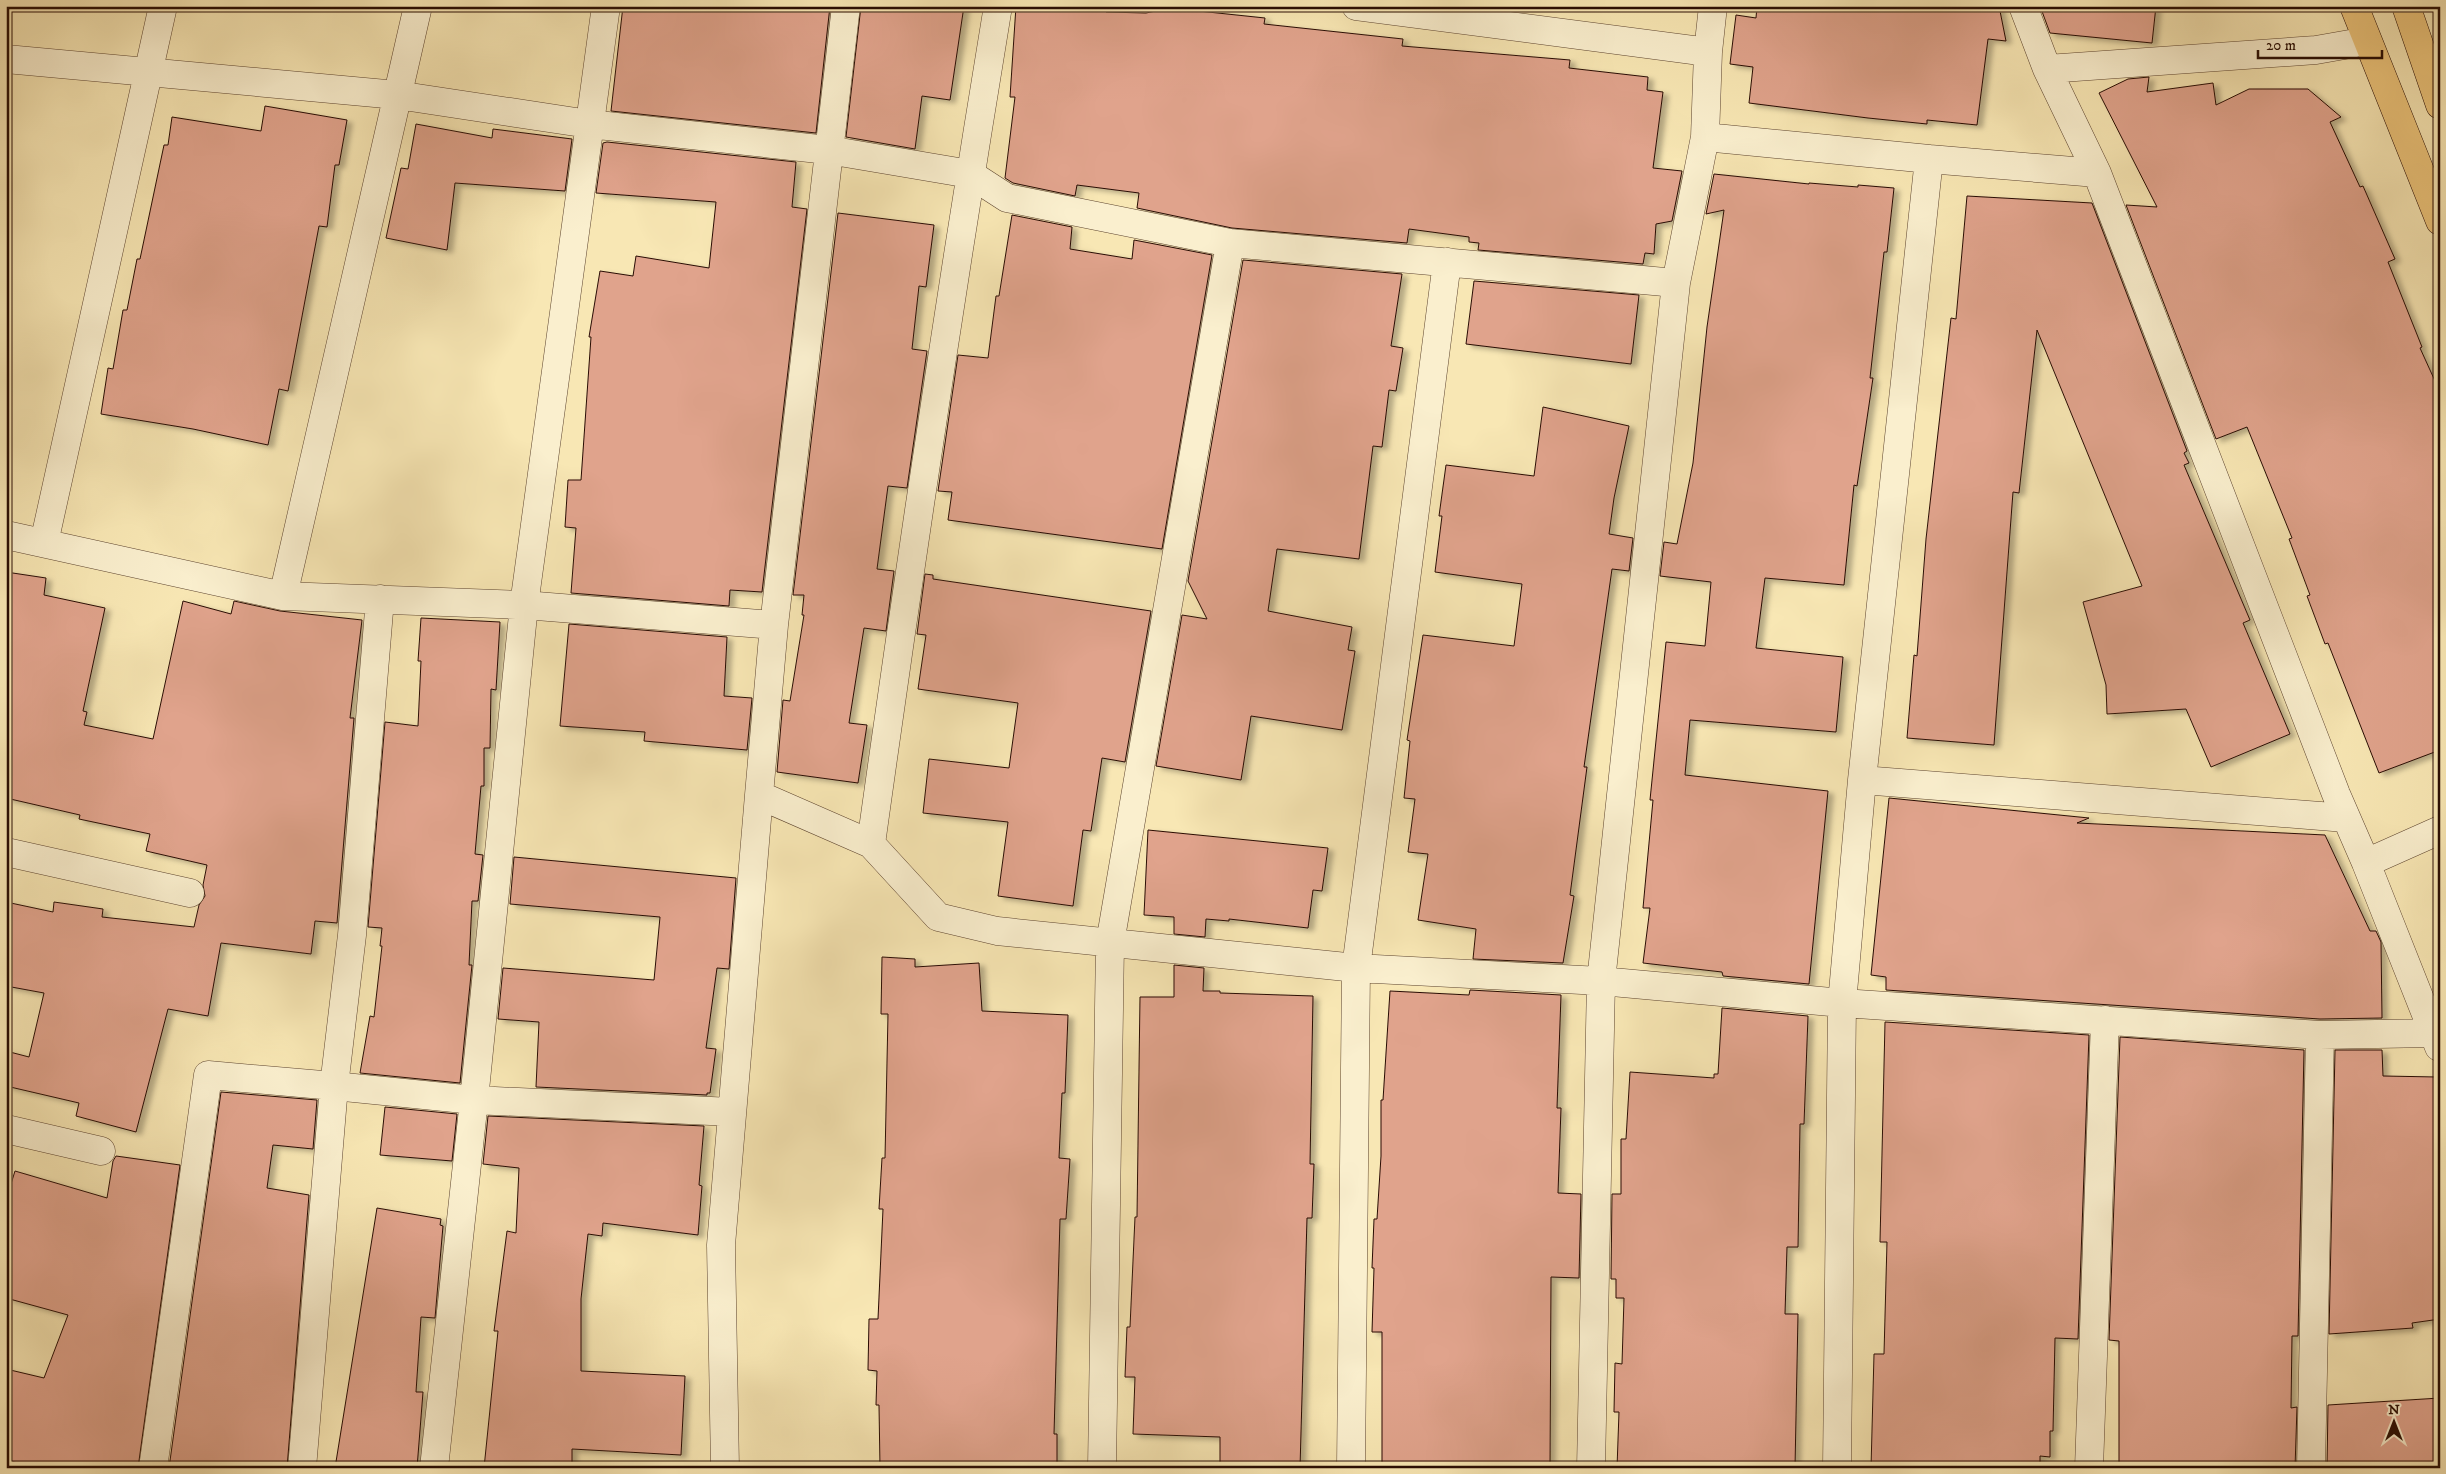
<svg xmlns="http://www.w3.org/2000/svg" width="2446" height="1474" font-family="'IM FELL DW Pica',serif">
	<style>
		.building { fill: #e0a38c; stroke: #290d03; filter: url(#shadow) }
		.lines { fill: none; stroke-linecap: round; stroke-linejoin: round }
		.minor-casing { stroke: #5d442f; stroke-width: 29 }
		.major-casing { stroke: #290d03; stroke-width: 29 }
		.minor { stroke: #faefce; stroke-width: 28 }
		.major { stroke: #ecc47a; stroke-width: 28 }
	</style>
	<defs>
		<filter id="shadow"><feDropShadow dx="5.5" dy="3" stdDeviation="2.5" flood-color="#0004"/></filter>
	</defs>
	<rect width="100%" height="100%" fill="#f8e7b4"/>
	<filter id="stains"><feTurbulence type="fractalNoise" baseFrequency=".004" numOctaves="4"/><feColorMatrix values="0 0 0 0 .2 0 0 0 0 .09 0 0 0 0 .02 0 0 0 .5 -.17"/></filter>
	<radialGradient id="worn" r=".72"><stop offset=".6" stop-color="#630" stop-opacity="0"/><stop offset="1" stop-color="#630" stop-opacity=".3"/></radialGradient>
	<!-- building -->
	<path class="building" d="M623 6H830L816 133 611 111Z
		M861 6H964L950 100 922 96 915 149 846 137Z
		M1016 6H1106V12L1146 13 1170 8 1265 18 1264 24 1403 39 1402 46 1570 60 1569 68 1648 77 1647 90 1663 92 1653 168 1682 171 1672 221 1656 224 1654 254 1645 253 1643 264 1478 250 1479 243 1469 242V237L1409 229 1407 243 1232 228 1137 208 1139 193 1077 185 1075 196 1013 183 1005 178 1015 97H1010Z
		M1757 6H1999L2006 41 1988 39 1977 125 1927 120V124L1868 118 1749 103 1753 67 1730 64 1736 15 1756 18Z
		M2040 6H2156L2152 43 2050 33Z
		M2149 77 2147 92 2213 83 2216 105 2249 89H2308L2341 117 2330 122 2360 187 2363 186 2395 259 2388 262 2422 347 2420 348 2440 392V750L2379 773 2328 643 2325 644 2307 596 2310 595 2289 539 2292 538 2247 427 2216 439 2126 205 2157 207 2099 93 2128 79Z
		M265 106 347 120 339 165H335L327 227 319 226 288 391 279 389 268 445 193 429 101 414 108 368 113 369 123 310H127L137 259H140L164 145H168L172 117 261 131Z
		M416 124 492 138 493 129 572 139 565 191 455 183 447 250 386 238 401 168 408 169Z
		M607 142 796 162 792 207 807 209 762 592 730 590 729 606 571 593 576 528 565 527 568 480H581L591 337H589L600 271 633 276 636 256 709 268 716 202 596 193 603 143Z
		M1714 174 1809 184V183L1858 187V185L1894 188 1887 252H1884L1870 378H1873L1857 486 1854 485 1844 585 1765 578 1756 648 1843 657 1836 732 1690 720 1685 775 1828 791 1809 984 1723 976 1722 972 1643 963 1650 908H1643L1653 800H1650L1666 642 1705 646 1711 582 1660 576 1664 542 1677 544 1693 463 1707 327 1724 210 1706 214Z
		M1967 196 2092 203 2187 451 2184 453 2189 463 2184 465 2250 620 2243 623 2290 734 2211 767 2186 709 2107 714 2106 685 2083 602 2142 586 2037 330 2019 493 2013 492 1994 745 1907 738 1914 655 1917 656 1926 539 1951 318 1956 319Z
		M838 213 934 225 926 287 919 286 912 349 927 351 907 488 888 486 877 569 894 571 886 631 864 628 849 723 867 725 858 783 777 772 783 700 790 701 804 615H802L804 595H793Z
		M1012 215 1072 227 1070 249 1132 259 1134 240 1212 255 1162 549 948 520 952 492 938 491 958 355 988 358 996 296H999Z
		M1243 260 1402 274 1391 346 1403 348 1396 391 1389 390 1382 447 1373 446 1359 559 1277 549 1268 611 1352 627 1348 650 1355 651 1342 730 1251 716 1241 780 1156 766 1182 615 1207 619 1188 581Z
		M1474 281 1639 295 1631 364 1466 344Z
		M1543 407 1629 426 1614 498 1609 534 1633 538 1629 571 1612 569 1584 767H1587L1570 895 1574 896 1563 963 1473 959 1476 929 1418 920 1428 854 1408 852 1415 799 1404 798 1410 741 1407 740 1423 635 1514 646 1522 584 1435 572 1442 516H1439L1446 465 1534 476Z
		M6 572 46 578 44 595 105 608 83 711 87 712 84 725 153 739 183 601 231 614 234 601 280 611 362 620 350 718H354L337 923 315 921 311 954 221 943 208 1016 168 1009 136 1132 76 1116 79 1103 6 1086V1051L29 1057 44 993 6 986V902L53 912 54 902 103 909 102 917 194 927 199 905 205 896 203 885 207 865 146 851 150 834 79 819 80 815 6 798Z
		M925 574 933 575V579L1151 611 1125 762 1102 758 1091 831 1083 830 1073 906 998 896 1008 822 923 813 929 759 1009 768 1018 703 918 689 926 635 917 634Z
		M421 618 500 622 496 690 491 689 490 748H484V786H481L475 854 483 855 478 901H472L469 965H472L460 1083 360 1073 370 1016 374 1017 382 946H380L382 928 368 927 385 722 418 726 421 661H418Z
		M569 624 727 637 724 696 752 698 747 750 644 741 645 732 560 726Z
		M1889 798 2089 818 2077 823 2325 835 2370 931H2376L2381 942 2382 1018 2320 1019 1886 990V977L1871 975Z
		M1148 830 1328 848 1322 891 1313 890 1308 928 1229 919V921L1206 919 1205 937 1174 934V917L1144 915Z
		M514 857 736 878 729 969 717 968 706 1048 716 1049 710 1093H707V1095L536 1087 539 1022 498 1019 503 968 654 980 660 917 510 904Z
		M882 957 915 959V967L979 963 982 1011 1068 1015 1065 1093H1062L1059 1158 1070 1159 1066 1219H1060L1054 1434H1057V1468H880L879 1405H876L877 1371 868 1370 869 1319H878L883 1209H879L882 1158H885L888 1014H881Z
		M1174 965 1204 968 1203 991H1220V993L1313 996 1310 1164H1314L1312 1218H1307L1300 1468H1220V1437L1133 1434 1135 1377H1125L1127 1327H1130L1135 1217H1137L1140 997H1174Z
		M1470 990 1561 995 1557 1108H1561L1558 1193 1581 1194 1579 1278 1551 1277 1550 1468H1382V1332H1372L1374 1268H1372L1374 1219H1377L1381 1156V1100H1383L1390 991 1469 995Z
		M1722 1008 1808 1016 1804 1124H1800L1798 1247H1787L1785 1314H1798L1795 1468H1617L1619 1412H1614L1615 1363 1622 1364 1624 1298H1616V1279H1611L1612 1194H1621V1139H1626L1630 1072 1714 1078V1074H1718Z
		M1885 1022 2089 1035 2078 1339 2055 1338 2053 1431H2050V1457L2040 1456V1468H1871L1874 1354H1884L1887 1242H1880Z
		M2120 1037 2304 1050 2298 1336H2292L2291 1408 2297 1407 2295 1468H2119V1341L2109 1340Z
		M2335 1050H2382L2383 1076 2437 1077 2436 1186 2440 1185V1319L2412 1323 2413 1328 2329 1334Z
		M221 1092 317 1100 313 1149 273 1145 267 1188 309 1195 287 1468H169Z
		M385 1107 457 1114 452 1161 380 1155Z
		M488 1116 704 1126 699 1185 702 1186 698 1235 603 1223 602 1236 588 1234 581 1299V1371L685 1376 681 1455 572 1449V1468H484L498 1331H494L507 1231 516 1233 519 1168 483 1164Z
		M116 1156 180 1165 138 1468H52L6 1461V1369L44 1378 68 1315 6 1298V1200L15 1171 107 1198 113 1161Z
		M377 1208 441 1219 440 1225 443 1226 435 1318 421 1317 416 1392H423L417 1468H335Z
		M2440 1398V1468H2327L2328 1405Z"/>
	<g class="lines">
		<!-- minor casing -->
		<g class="minor-casing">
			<path id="minor" d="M418 6 283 596 524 605 774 625
				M846 6 774 625 759 795 871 844
				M998 6C952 285 910 564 871 844L938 917 997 931 1356 968 1601 981 1842 1003 2320 1035 2433 1033
				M1356 6 1708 52
				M1713 6 1708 52 1705 137 1929 159 2097 173
				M2023 6 2047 69
				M6 59 397 95 589 124 828 150 970 174 1007 198 1230 243 1676 283
				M6 535 283 596
				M44 543 163 6
				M380 599 352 935 334 1086 474 1100 732 1112
				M1862 780 2346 818
				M6 852 190 893
				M2366 863 2336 794 2097 173 2047 69 2316 50 2367 41
				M2439 1047 2366 863 2440 830
				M6 1129 101 1151
				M153 1468 208 1075 334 1086 302 1468
				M434 1468 474 1100 524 605 606 6
				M725 1468 721 1245 759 795
				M1102 1468 1110 943 1230 243
				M1351 1468 1356 968 1447 262
				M1591 1468 1601 981 1676 283 1705 137
				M1837 1468 1842 1003 1862 780 1929 159
				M2089 1468 2105 1020
				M2311 1468 2320 1035"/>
		</g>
		<!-- major casing -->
		<g class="major-casing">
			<path id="major" d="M2354 6 2440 221
				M2406 6 2440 105"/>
		</g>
		<!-- minor -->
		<use href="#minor" class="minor"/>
		<!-- major -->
		<use href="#major" class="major"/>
	</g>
	<!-- margin -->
	<rect width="2446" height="1474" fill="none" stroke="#f8e7b4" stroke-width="25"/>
	<rect x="8" y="8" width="2431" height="1459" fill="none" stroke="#290d03" stroke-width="2.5"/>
	<rect x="12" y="12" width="2421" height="1449" fill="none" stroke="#290d03"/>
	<!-- north arrow -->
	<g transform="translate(2394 1422)" stroke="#faefce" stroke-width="4" paint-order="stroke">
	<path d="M0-4L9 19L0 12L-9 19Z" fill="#290d03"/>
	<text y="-8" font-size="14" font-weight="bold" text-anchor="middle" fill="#290d03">N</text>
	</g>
	<!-- scale -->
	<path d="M2258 50v8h124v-8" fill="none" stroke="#290d03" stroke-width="2.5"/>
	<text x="2266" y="50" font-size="15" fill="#290d03" stroke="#faefce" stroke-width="4" paint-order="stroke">20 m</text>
	<rect width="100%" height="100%" filter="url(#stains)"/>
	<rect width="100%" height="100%" fill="url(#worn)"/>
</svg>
